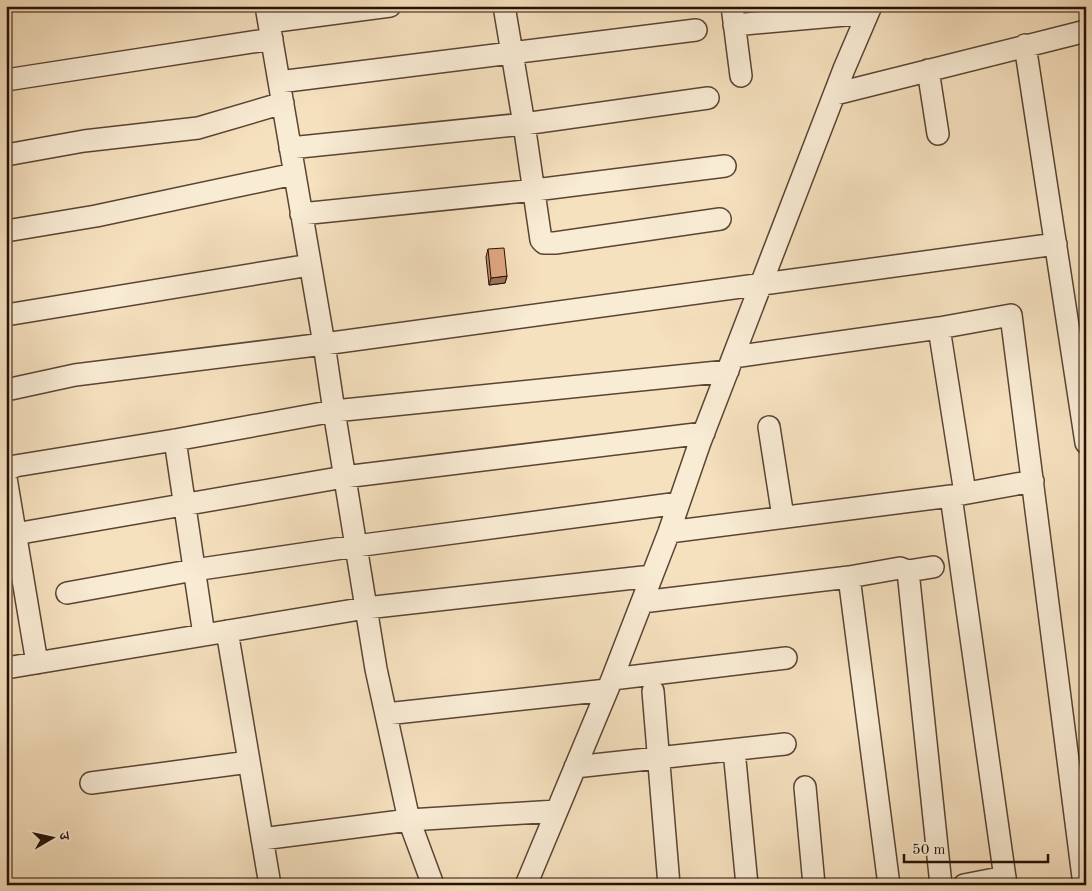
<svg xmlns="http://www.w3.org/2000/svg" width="1092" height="891" font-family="'Old Standard TT','Noto Serif Devanagari',serif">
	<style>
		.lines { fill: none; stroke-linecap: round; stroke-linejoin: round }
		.minor-casing { stroke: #5b4434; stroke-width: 24 }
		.minor { stroke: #f9ecd5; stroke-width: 21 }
		.wall { fill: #c08e6f; stroke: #271006 }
		.shaded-wall { fill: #9c745a; stroke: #271006 }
		.building { fill: #dfa581; stroke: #271006 }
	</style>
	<rect width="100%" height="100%" fill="#f6e1bf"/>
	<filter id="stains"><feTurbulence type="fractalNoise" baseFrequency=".004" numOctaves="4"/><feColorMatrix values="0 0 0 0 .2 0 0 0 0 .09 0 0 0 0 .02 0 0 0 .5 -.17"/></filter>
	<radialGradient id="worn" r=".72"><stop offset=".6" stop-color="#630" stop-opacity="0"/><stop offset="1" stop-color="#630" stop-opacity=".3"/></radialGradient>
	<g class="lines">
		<!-- minor casing -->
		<g class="minor-casing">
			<path id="minor" d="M266 6 324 344 334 411 376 669 409 820 433 885
				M504 6 524 124 541 240 544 243H555L720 219
				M732 6 741 76
				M269 22 390 6
				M734 25 868 13
				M1025 45 1086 443
				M928 70 938 134
				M6 80 272 39
				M279 82 696 30
				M835 94 1086 31
				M290 148 524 124 708 98
				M6 155 84 141 198 128 283 103
				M301 214 535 190 725 166
				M6 231 96 216 294 174
				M6 315 310 265
				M939 328 965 493
				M733 357 939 328 1011 315 1084 885
				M6 390 75 375 324 344 1056 244
				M769 427 783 517
				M175 440 204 635
				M6 474 9 469 15 466 175 440 334 411 728 371
				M6 478 37 663
				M951 496 1006 885
				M669 532 951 496 1033 481
				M15 534 344 477 704 433
				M908 571 933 567
				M849 577 889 885
				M67 593 194 570 356 546 679 503
				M642 602 849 577 900 568 908 571 941 885
				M227 631 270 885
				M6 668 366 608 652 576
				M612 679 786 658
				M653 691 669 885
				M386 714 607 690
				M734 750 747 885
				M575 767 785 744
				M91 783 249 762
				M805 787 814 885
				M262 839 409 820 556 811
				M526 885 612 679 669 532 699 445 844 69 871 6
				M964 885 1005 877"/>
		</g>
		<!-- minor -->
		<use href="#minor" class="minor"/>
	</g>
	<!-- wall -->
	<path class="wall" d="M488 249 507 276 505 283 489 285 486 257Z"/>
	<!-- shaded-wall -->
	<path class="shaded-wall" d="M507 276 505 283 489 285 491 278Z"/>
	<!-- building -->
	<path class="building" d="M504 248 507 276 491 278 488 249Z"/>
	<!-- margin -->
	<rect width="1092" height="891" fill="none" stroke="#f6e1bf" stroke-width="25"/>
	<rect x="8" y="8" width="1077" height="876" fill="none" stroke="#271006" stroke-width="2.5"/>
	<rect x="12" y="12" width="1067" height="866" fill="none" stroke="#271006"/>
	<!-- north arrow -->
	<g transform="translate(52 838) rotate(81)" stroke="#f9ecd5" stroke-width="4" paint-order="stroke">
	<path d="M0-4L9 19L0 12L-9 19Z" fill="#271006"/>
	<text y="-8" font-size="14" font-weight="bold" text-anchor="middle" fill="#271006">उ</text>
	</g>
	<!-- scale -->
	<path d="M904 854v8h144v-8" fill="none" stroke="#271006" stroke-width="2.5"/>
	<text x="912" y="854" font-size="15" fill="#271006" stroke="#f9ecd5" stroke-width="4" paint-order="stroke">50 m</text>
	<rect width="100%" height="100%" filter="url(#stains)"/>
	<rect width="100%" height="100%" fill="url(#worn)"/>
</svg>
